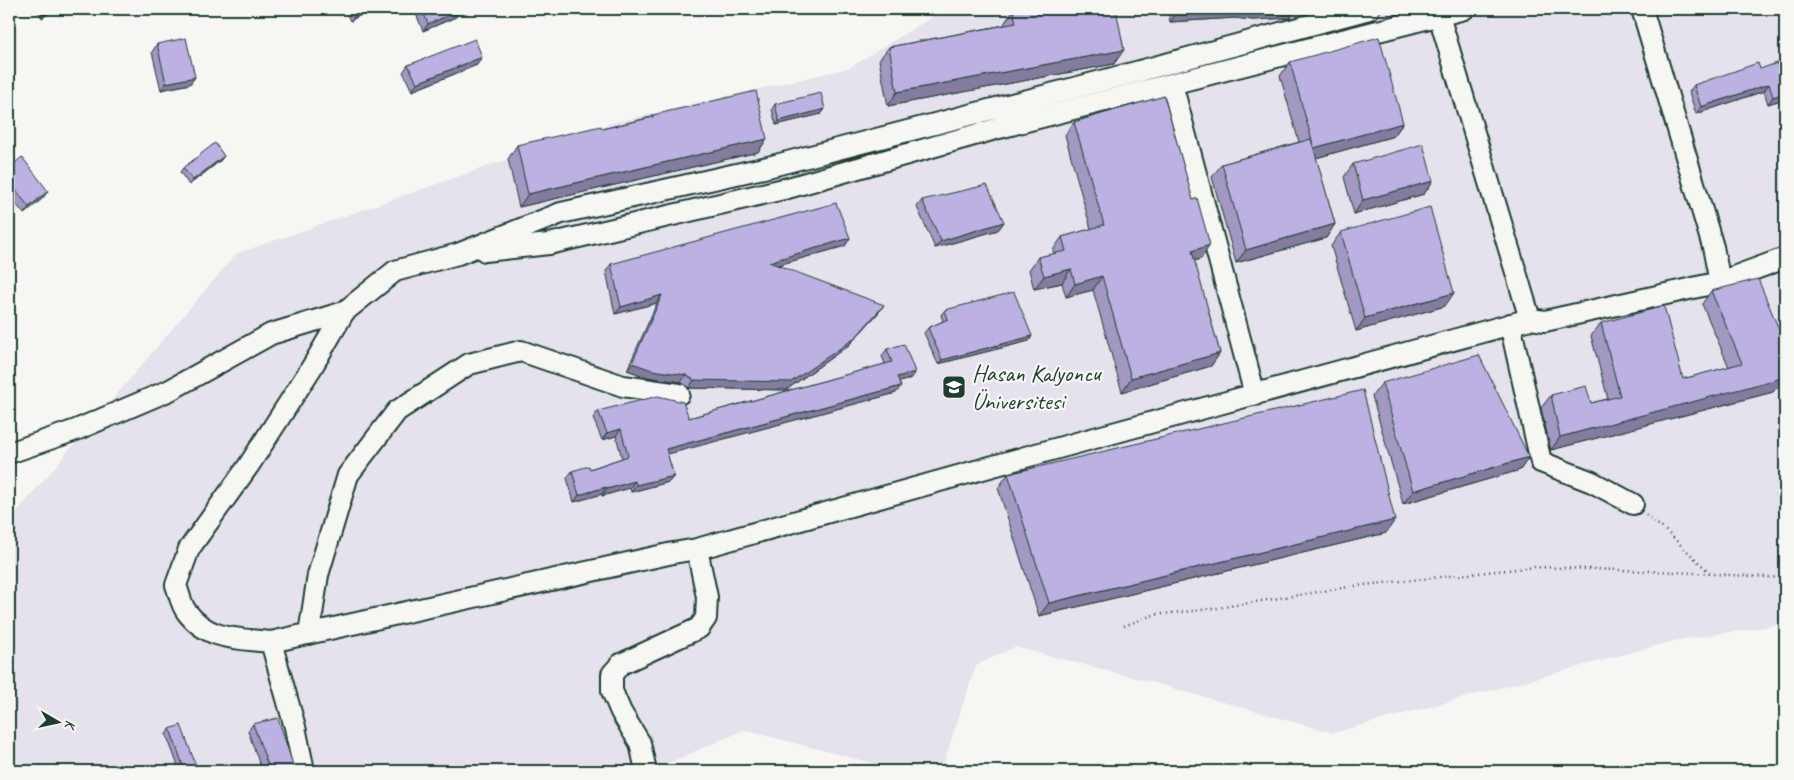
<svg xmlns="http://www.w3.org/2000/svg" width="1794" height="780" font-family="Caveat,sans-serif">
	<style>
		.built { fill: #e5e1ed }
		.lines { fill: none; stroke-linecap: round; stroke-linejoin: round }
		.minor-casing { stroke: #1f3d34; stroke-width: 24 }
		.path { stroke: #1f3d34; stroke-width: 2.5; stroke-dasharray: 1 4; stroke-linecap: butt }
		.minor { stroke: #f6f6f2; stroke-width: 20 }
		.wall { fill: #a298c2; stroke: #1f3d34 }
		.shaded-wall { fill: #847c9e; stroke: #1f3d34 }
		.building { fill: #bcb1e2; stroke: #1f3d34 }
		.labels { text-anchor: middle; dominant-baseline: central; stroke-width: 4.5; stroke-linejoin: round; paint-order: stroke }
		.poi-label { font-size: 24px; fill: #1f3d34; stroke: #f6f6f2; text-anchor: start }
	</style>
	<rect width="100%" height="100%" fill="#f6f6f2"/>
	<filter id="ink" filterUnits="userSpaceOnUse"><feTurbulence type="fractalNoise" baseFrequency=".02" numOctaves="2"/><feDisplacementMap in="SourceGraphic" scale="10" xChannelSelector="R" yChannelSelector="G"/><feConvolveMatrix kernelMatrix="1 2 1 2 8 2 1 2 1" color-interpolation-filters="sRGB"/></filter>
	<g filter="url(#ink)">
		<!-- built -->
		<path class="built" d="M945 9H1785V624L1677 640 1333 733 1140 679 1015 647 976 665 941 771H903L744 730 650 771H9V521L236 254 612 123 849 68Z"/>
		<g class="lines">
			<!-- minor casing -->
			<g class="minor-casing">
				<path id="minor" d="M1369 9 1136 72 768 167 561 213 458 254 395 271 344 312 312 367 249 465 189 549 176 585C179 593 181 604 186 611 208 641 237 638 271 642L673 553 697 549 1029 456 1530 319
					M1437 9 1530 319 1545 321 1720 282 1713 247 1642 9
					M1172 84 1255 395
					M485 251 549 244 788 188 999 128 1464 9
					M1720 282 1785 258
					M1510 324 1541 462 1592 482 1633 504
					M9 453 76 430 170 390 271 334 344 312
					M309 634 318 575 348 475 397 411 469 364 521 351 623 386 679 394
					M271 642 295 727 304 771
					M646 771 640 743 621 712 612 691V674L621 664 699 628 706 618 707 597 697 549"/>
			</g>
			<!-- path -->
			<path class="path" d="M1646 515 1666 531 1710 573
				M1124 626 1153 615 1211 609 1355 586 1535 567 1676 572 1785 578"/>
			<!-- minor -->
			<use href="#minor" class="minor"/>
		</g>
		<!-- wall -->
		<path class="wall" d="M36 9H55L42 18Z
			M344 9H371L370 10 350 21Z
			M414 9H461V10L456 17 423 31Z
			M1168 9H1296L1290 18 1253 20 1235 18 1170 22Z
			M1013 10 1114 64 888 106 879 60 889 47 1004 25V24Z
			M157 44 195 77 190 84 161 90 152 52Z
			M1290 62 1403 123 1394 136 1316 158 1335 224 1326 238 1236 263 1212 177 1222 164 1299 142 1280 76Z
			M408 65H477L412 91 403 72Z
			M1760 69 1785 89V94L1781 100 1768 104 1764 91 1696 114 1689 92 1694 85Z
			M775 104 825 109 821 114 776 125 772 109Z
			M653 115 767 139 758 152 519 207 508 159 517 145 602 129 651 117Z
			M1074 122 1201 259 1194 261 1220 353 1211 366 1122 392 1093 290 1066 297 1062 283 1034 289 1029 270 1038 257 1054 254 1053 250 1062 237 1091 229 1065 135Z
			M221 160 189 185 180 172 183 168Z
			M1353 164 1433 181 1424 194 1354 214 1344 177Z
			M9 168 43 198 24 214 9 195Z
			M922 200 1004 222 998 230 935 248 917 207Z
			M1341 232 1445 306 1356 331 1331 246Z
			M850 238 845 246 778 265 879 312 849 345 786 390 689 388 681 382 647 377 627 370 657 303 615 314 606 271 611 264Z
			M1711 291 1781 384 1773 392 1551 450 1541 408 1551 395 1591 403 1608 399 1591 336 1601 323 1683 379 1729 367 1702 304Z
			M945 310 1032 336 1029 341 938 364 924 333 928 328 943 321 941 315Z
			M887 349 910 379 899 382 896 393 667 454 674 476 669 482 631 492 630 488 602 496V494L574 502 567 478 572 471 590 469 622 458 616 436 602 440 593 418 598 411 689 418 885 364 882 356Z
			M1382 383 1529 457 1520 470 1403 504 1372 396Z
			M1008 474 1386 533 1039 616 998 488Z
			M253 724 295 771H262L248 731Z
			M170 729 198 771H180L166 734Z"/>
		<!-- shaded-wall -->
		<path class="shaded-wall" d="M53 9H55L42 18 43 15Z
			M367 9H371L370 10 350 21 354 16Z
			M1179 9H1296L1290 18 1253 20 1235 18 1170 22Z
			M461 10 456 17 423 31 428 24Z
			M1124 50 1114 64 888 106 897 92Z
			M482 57 477 65 412 91 417 83Z
			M195 77 190 84 161 90 166 83Z
			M1769 84 1764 91 1696 114 1701 107Z
			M1785 93V94L1781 100 1768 104 1773 97Z
			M825 109 821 114 776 125 779 121Z
			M1403 123 1394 136 1305 161 1314 148Z
			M767 139 758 152 519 207 528 194Z
			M224 156 221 160 189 185 193 180Z
			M1433 181 1424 194 1354 214 1363 200Z
			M48 191 43 198 24 214 29 207Z
			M1004 222 998 230 935 248 941 241Z
			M1335 224 1326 238 1236 263 1246 250Z
			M850 238 845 246 764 269 769 262Z
			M1210 245 1201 259 1182 264 1192 251Z
			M1071 269 1062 283 1034 289 1044 276Z
			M1102 276 1093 290 1066 297 1075 284Z
			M1454 293 1445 306 1356 331 1365 318Z
			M662 295 657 303 615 314 621 307Z
			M884 305 879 312 849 345 786 390 689 388 694 380Z
			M1032 336 1029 341 938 364 942 360Z
			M1220 353 1211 366 1122 392 1131 378Z
			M632 363 686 375 681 382 647 377 627 370Z
			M915 372 910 379 892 384 897 377Z
			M1785 376V379L1781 384 1773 392 1551 450 1560 437Z
			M901 386 896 393 661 456 666 449Z
			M621 429 616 436 602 440 607 433Z
			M1529 457 1520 470 1403 504 1413 491Z
			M674 476 669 482 631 492 636 485Z
			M635 481 630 488 602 496 607 489Z
			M606 487 602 494 574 502 579 495Z
			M1395 520 1386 533 1039 616 1049 603Z"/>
		<!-- building -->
		<path class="building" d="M39 9H53L43 15Z
			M350 9H367L354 16Z
			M422 9H461V10L428 24Z
			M1020 9H1116L1124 50 897 92 889 47 1016 23 1013 10Z
			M1379 37 1403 123 1314 148 1290 62Z
			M186 38 195 77 166 83 157 44Z
			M475 39 482 57 417 83 408 65Z
			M1758 63 1760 69 1777 63 1785 89V93L1773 97 1769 84 1701 107 1694 85Z
			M756 91 767 139 528 194 517 145 601 126 602 129 653 117V115Z
			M821 93 825 109 779 121 775 104Z
			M1164 96 1193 200 1197 198 1210 245 1192 251 1220 353 1131 378 1102 276 1075 284 1071 269 1044 276 1038 257 1066 251 1062 237 1104 225 1074 122Z
			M1311 139 1335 224 1246 250 1222 164Z
			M215 143 224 156 193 180 183 168Z
			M1423 144 1433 181 1363 200 1353 164Z
			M22 157 48 191 29 207 9 181V168Z
			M987 185 1004 222 941 241 922 200Z
			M836 203 850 238 769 262 884 305 855 338 791 382 694 380 686 375 652 370 632 363 662 295 621 307 611 264Z
			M1430 207 1454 293 1365 318 1341 232Z
			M1758 279 1785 344V376L1782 378 1560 437 1551 395 1586 386 1591 403 1620 396 1601 323 1664 306 1683 379 1742 363 1711 291Z
			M1014 292 1032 336 942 360 928 328 948 319 945 310Z
			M904 344 915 372 897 377 901 386 666 449 674 476 636 485 635 481 607 489 606 487 579 495 572 471 589 466 590 469 628 456 621 429 607 433 598 411 658 396 683 402 689 418 892 362 887 349Z
			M1479 355 1529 457 1413 491 1382 383Z
			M1363 390 1395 520 1049 603 1008 474Z
			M278 718 295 771H270L253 724Z
			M181 725 198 771H185L170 729Z"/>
	</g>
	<!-- icons -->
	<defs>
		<g id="university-square" transform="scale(1.25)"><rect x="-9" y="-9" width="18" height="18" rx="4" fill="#1f3d34" stroke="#f6f6f2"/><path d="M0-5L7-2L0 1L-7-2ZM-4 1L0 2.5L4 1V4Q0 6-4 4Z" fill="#fff"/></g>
	</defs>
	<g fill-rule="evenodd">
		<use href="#university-square" x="954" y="387"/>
	</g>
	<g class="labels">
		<!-- poi labels -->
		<g class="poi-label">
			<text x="972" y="373">Hasan Kalyoncu<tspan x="972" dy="28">Üniversitesi</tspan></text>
		</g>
	</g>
	<!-- margin -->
	<rect width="1794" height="780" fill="none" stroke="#f6f6f2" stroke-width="30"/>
	<rect x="15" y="15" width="1764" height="750" fill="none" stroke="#1f3d34" stroke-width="2" filter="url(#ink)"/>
	<!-- north arrow -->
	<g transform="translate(58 722) rotate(99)" stroke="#f6f6f2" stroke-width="4" paint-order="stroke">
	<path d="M0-4L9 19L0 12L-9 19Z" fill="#1f3d34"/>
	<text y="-8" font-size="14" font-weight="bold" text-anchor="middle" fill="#1f3d34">K</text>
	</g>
</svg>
